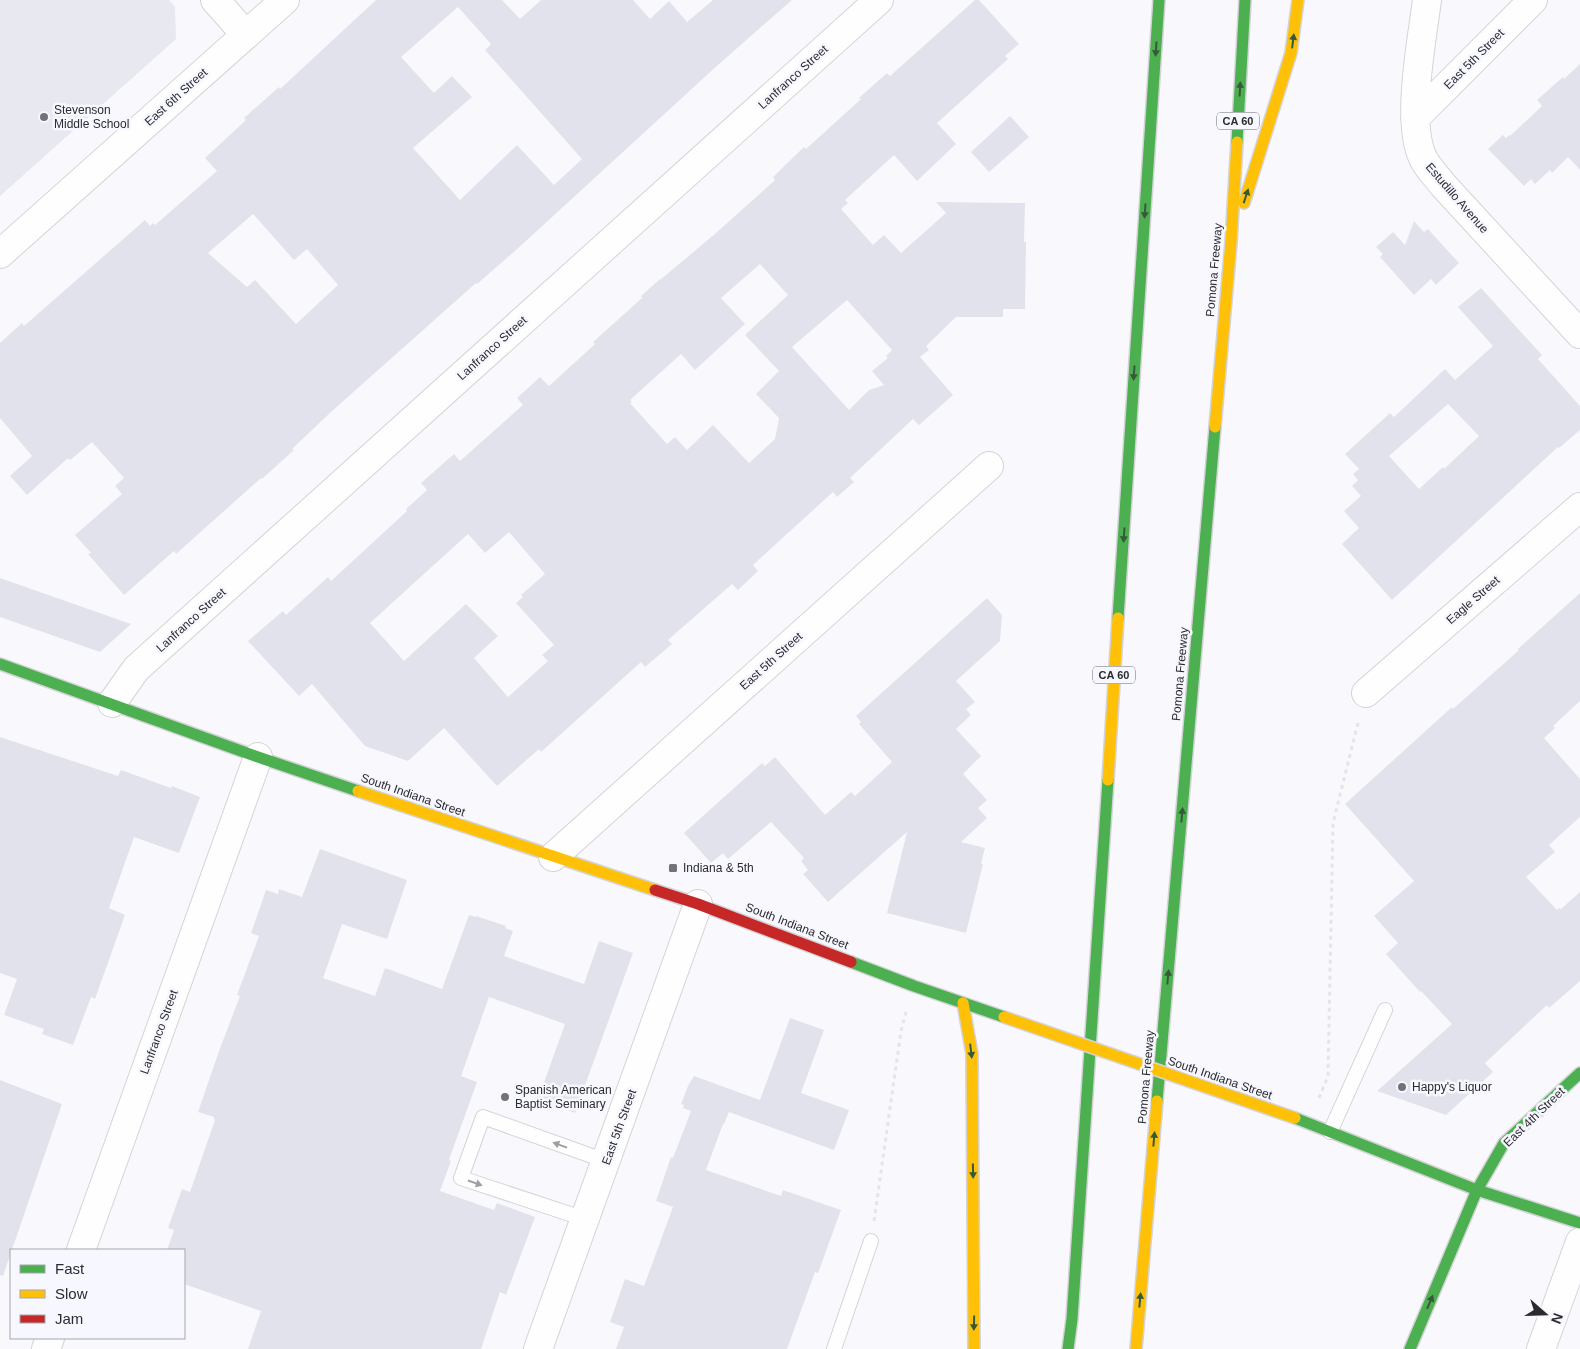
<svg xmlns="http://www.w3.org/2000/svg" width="1580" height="1349" font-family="Helvetica,sans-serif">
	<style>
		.built { fill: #e7e8f0 }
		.building { fill: #e2e2ed; fill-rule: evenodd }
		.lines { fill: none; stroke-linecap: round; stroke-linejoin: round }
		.lane-casing { stroke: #d4d4d8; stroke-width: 16 }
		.street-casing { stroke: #d4d4d8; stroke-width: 30 }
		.fast-casing { stroke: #d4d4d8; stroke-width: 14 }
		.slow-casing { stroke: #d4d4d8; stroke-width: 14 }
		.jam-casing { stroke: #d4d4d8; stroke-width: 14 }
		.path { stroke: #e5e5e6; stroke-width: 3; stroke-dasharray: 4 4; stroke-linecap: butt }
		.lane { stroke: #fefeff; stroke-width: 14 }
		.street { stroke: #fefeff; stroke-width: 28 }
		.fast { stroke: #4caf50; stroke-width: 11 }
		.slow { stroke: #ffc107; stroke-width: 11 }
		.jam { stroke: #c62828; stroke-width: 11 }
		.slow-bridge-casing { stroke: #d4d4d8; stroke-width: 14; stroke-linecap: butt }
		.slow-bridge { stroke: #ffc107; stroke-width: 11 }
		.oneway { fill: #37593b }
		.oneway2 { fill: #9f9fa1 }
		.poi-dot { fill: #737377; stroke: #f7f7ff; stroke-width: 2 }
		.labels { text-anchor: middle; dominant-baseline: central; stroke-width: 5; stroke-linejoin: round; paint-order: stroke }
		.shield { fill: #f7f7ff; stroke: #68686d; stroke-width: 1 }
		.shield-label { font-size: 11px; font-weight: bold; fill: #2b2b2f }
		.street-label { font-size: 12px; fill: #2b2b2f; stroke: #f7f7ff }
		.poi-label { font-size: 12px; fill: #2b2b2f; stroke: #f7f7ff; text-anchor: start }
	</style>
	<rect width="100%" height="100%" fill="#f9f9fd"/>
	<!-- built -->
	<path class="built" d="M0 0H169L175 7 176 39 0 196Z"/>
	<!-- building -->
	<path class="building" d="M376 0H502L520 19 541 0H633L650 19 669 1 687 22 713 0H792L719 64 515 251 477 284 476 283 331 412 292 449 294 450 262 479 261 478 176 554 174 551 124 595 88 554 91 553 75 535 122 494 115 486 124 478 92 442 70 460 68 458 27 495 10 476 32 456 0 418V343L22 323 24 326 145 220 150 226 153 223 155 225 217 171 205 158 246 120 244 118 279 87 280 89ZM458 7 491 44 485 50 582 159 554 185 517 145 460 200 413 148 472 97 452 76 434 93 401 57ZM253 214 294 260 307 249 338 285 296 324 255 280 247 287 208 253Z
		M975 0H979L1019 44 1005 56 1008 59 937 123 956 144 917 181 894 155 845 200 848 203 841 209 873 245 884 235 901 253 946 213 936 202 1025 203 1024 242H1026L1025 309H1003V317H956L926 346 929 350 920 357 953 395 919 425 913 419 850 478 854 482 837 497 833 492 753 565 758 571 738 590 732 584 668 640 672 644 645 667 641 662 541 752 539 749 497 786 444 728 408 761 365 746 312 684 299 696 248 641 283 611 286 615 328 577 331 581 407 511 406 509 427 490 421 483 454 454 460 461 523 405 517 398 540 377 549 386 595 344 593 342 642 298 641 296 660 279V280L716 233 775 180 773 177 804 147 806 149 861 99 859 98 887 73 890 76ZM760 264 788 295 745 335 779 371 756 394 779 418 775 439 749 463 713 425 687 450 675 437 667 444 630 403 632 402 630 400 681 354 695 370 745 324 721 298ZM847 300 892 350 886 356 888 358 872 371 884 385 869 390 849 410 792 347ZM509 532 545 574 521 595 523 597 516 603 554 645 542 655 548 661 508 697 474 658 498 636 466 604 404 661 370 623 468 534 485 553Z
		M1580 64V170L1568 157 1552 173 1550 170 1535 184 1531 179 1524 186 1488 149 1503 135 1506 138 1509 135 1510 136 1542 106 1537 100 1563 77 1564 79Z
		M1010 116 1029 137 989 172 971 152Z
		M1414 221 1424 232 1428 229 1459 263 1436 285 1431 279 1414 295 1380 257 1383 254 1376 247 1393 232 1405 245Z
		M1481 288 1542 355 1538 359 1580 406V430L1559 448 1558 447 1392 600 1342 544 1359 528 1344 511 1361 496 1352 486 1358 480 1353 474 1359 469 1345 454 1390 413 1394 417 1445 369 1455 380 1493 346 1458 307ZM1448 404 1479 436 1444 469 1443 467 1419 489 1389 456Z
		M0 578 131 624 100 652 0 617Z
		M1580 593V701L1553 726 1555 728 1544 738 1580 779V817L1549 845 1555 852 1526 877 1557 910 1559 908 1561 909 1580 892V981L1549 1008 1547 1005 1485 1063 1493 1072 1446 1115 1377 1091 1452 1024 1421 991 1420 992 1386 954 1398 943 1374 916 1414 881 1345 804 1452 707 1453 709 1519 650 1518 649Z
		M987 598 1002 615 1000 641 956 681 975 702 966 709 971 715 956 729 981 756 963 774 987 800 978 808 987 818 961 842 985 848 981 864H983L966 933 887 913 907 832 828 902 803 874 808 870 801 861 804 858 771 822 728 859 723 853 711 863 684 833 762 763 765 766 775 757 825 815 851 792 855 796 892 762 859 724 861 722 856 716Z
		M0 737 118 776 121 770 171 788 172 786 200 797 179 853 134 837 109 908 125 915 95 999 91 997 73 1045 42 1034 44 1029 4 1015 17 979 0 973Z
		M320 849 407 880 387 939 342 924 323 978 375 996 385 968 442 989 469 915 476 917V916L506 926 505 928 513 931 504 956 584 984 599 941 633 953 575 1113 538 1099 565 1024 489 997 461 1076 477 1082 449 1160 451 1161 440 1191 494 1210 497 1203 535 1217 506 1295 500 1292 481 1349H248L261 1311 184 1284V1250H167L174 1230 168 1228 182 1189 190 1192 215 1120 214 1119V1117L198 1112 219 1051 240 996 237 995 259 936 251 933 266 890 278 894 279 889 302 897Z
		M790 1018 824 1030 801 1093 849 1110 834 1150 729 1112 724 1124H723L706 1170 781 1196 783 1190 841 1210 818 1273 815 1272 787 1349H616L624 1327 610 1322 625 1279 644 1286 673 1207 656 1201 671 1157 673 1158 691 1111 683 1108 684 1105 681 1104 688 1086 694 1076 760 1100Z
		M0 1080 62 1104 3 1276 0 1275Z"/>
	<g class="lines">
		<!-- lane casing -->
		<g class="lane-casing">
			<path id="lane" d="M1330 1132 1385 1010
				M585 1219 461 1178 483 1117 606 1161
				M834 1349 871 1241"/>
		</g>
		<!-- street casing -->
		<g class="street-casing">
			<path id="street" d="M215 0 246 35
				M1427 0C1422 40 1405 125 1424 160 1429 169 1437 177 1443 185L1580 334
				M1415 118 1533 0
				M0 254 285 0
				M1366 693 1580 507
				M112 703 136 669 879 0
				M553 857 989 466
				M81 1250 258 757
				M46 1349 50 1338
				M538 1349 698 904
				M1541 1349 1580 1242"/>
		</g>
		<!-- fast casing -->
		<g class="fast-casing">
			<path id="fast" d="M1237 142 1245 0
				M1118 618 1159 0
				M0 664 258 757 358 791
				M851 962 914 986 1004 1017
				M1157 1101 1215 427
				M1295 1118 1477 1190 1580 1223
				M1477 1190 1504 1143 1580 1073
				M1068 1349 1072 1319 1108 780
				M1410 1349 1477 1190"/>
		</g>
		<!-- slow casing -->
		<g class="slow-casing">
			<path id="slow" d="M1244 203 1291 53 1298 0
				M1215 427 1231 242 1237 142
				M1108 780 1118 618
				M358 791 655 890
				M963 1003 972 1054 974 1349
				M1136 1349 1157 1101"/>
		</g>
		<!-- jam casing -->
		<g class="jam-casing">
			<path id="jam" d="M655 890 698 904 851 962"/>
		</g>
		<!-- path -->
		<path class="path" d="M1319 1098 1328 1076 1333 823 1359 719
			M874 1221 901 1031 906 1012"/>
		<!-- lane -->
		<use href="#lane" class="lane"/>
		<!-- street -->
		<use href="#street" class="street"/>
		<!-- fast -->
		<use href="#fast" class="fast"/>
		<!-- slow -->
		<use href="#slow" class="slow"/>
		<!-- jam -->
		<use href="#jam" class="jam"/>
		<!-- slow-bridge casing -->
		<g class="slow-bridge-casing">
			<path id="slow-bridge" d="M1004 1017 1295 1118"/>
		</g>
		<!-- slow-bridge -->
		<use href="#slow-bridge" class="slow-bridge"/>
	</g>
	<!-- one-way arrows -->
	<defs><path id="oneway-solid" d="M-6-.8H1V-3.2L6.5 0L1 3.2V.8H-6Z" transform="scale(1.25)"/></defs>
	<g class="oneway">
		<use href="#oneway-solid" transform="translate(1293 41) rotate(-83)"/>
		<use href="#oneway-solid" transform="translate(1156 49) rotate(94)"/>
		<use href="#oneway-solid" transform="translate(1240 89) rotate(-87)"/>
		<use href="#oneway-solid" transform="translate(1246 196) rotate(-72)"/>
		<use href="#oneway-solid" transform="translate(1145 211) rotate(94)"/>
		<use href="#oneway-solid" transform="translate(1134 373) rotate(94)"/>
		<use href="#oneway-solid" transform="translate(1124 535) rotate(94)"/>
		<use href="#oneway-solid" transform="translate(1182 815) rotate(-85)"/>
		<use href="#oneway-solid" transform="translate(1168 977) rotate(-85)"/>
		<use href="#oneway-solid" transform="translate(971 1051) rotate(83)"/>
		<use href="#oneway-solid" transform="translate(1154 1139) rotate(-85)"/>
		<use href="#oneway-solid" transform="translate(973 1171) rotate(89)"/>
		<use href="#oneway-solid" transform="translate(1140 1300) rotate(-85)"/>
		<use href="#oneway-solid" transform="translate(1430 1302) rotate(-67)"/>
		<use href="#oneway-solid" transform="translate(974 1323) rotate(91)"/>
	</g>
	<g class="oneway2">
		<use href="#oneway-solid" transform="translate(560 1145) rotate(-160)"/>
		<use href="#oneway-solid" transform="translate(475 1183) rotate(19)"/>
	</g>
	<!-- markers -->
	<g class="poi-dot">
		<circle cx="44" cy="117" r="5"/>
		<rect x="668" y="863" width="10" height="10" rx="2.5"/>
		<circle cx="1402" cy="1087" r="5"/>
		<circle cx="505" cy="1097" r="5"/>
	</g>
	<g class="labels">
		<!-- shield labels -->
		<g class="shield">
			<rect x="1217" y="112.5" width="42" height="17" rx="4"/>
			<rect x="1093" y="666.5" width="42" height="17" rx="4"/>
		</g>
		<g class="shield-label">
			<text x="1238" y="121">CA 60</text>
			<text x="1114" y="675">CA 60</text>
		</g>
		<!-- street labels -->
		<g class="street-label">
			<text transform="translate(1474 59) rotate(-45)">East 5th Street</text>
			<text transform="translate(793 77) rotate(-42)">Lanfranco Street</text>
			<text transform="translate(176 97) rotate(-42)">East 6th Street</text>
			<text transform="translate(1457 198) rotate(49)">Estudillo Avenue</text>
			<text transform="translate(1214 270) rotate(-85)">Pomona Freeway</text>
			<text transform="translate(492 348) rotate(-42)">Lanfranco Street</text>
			<text transform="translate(1473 600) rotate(-41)">Eagle Street</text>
			<text transform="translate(191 620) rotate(-42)">Lanfranco Street</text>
			<text transform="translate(771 661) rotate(-42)">East 5th Street</text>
			<text transform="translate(1180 674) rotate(-85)">Pomona Freeway</text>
			<text transform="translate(413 795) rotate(19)">South Indiana Street</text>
			<text transform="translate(797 926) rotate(21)">South Indiana Street</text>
			<text transform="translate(159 1032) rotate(-70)">Lanfranco Street</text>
			<text transform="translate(1146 1077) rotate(-85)">Pomona Freeway</text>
			<text transform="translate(1220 1078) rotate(19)">South Indiana Street</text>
			<text transform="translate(1534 1117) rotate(-44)">East 4th Street</text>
			<text transform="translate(619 1127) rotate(-70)">East 5th Street</text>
		</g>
		<!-- poi labels -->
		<g class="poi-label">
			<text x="54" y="110">Stevenson<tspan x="54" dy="14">Middle School</tspan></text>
			<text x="683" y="868">Indiana &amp; 5th</text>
			<text x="1412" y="1087">Happy's Liquor</text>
			<text x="515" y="1090">Spanish American<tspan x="515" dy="14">Baptist Seminary</tspan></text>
		</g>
	</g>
	<!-- legend -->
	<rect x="10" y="1249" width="175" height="90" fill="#f7f7ff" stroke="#a5a5ac"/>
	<rect x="20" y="1265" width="25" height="8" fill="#4caf50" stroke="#a5a5ac"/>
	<text x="55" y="1274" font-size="15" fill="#2b2b2f">Fast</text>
	<rect x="20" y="1290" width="25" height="8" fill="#ffc107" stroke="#a5a5ac"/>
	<text x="55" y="1299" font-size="15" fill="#2b2b2f">Slow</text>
	<rect x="20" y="1315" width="25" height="8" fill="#c62828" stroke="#a5a5ac"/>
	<text x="55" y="1324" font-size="15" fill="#2b2b2f">Jam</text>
	<!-- north arrow -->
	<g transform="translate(1545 1314) rotate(110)" stroke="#f7f7ff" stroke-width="4" paint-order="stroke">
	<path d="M0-4L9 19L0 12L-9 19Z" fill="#2b2b2f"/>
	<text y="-8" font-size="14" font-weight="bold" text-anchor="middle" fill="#2b2b2f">N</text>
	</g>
</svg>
